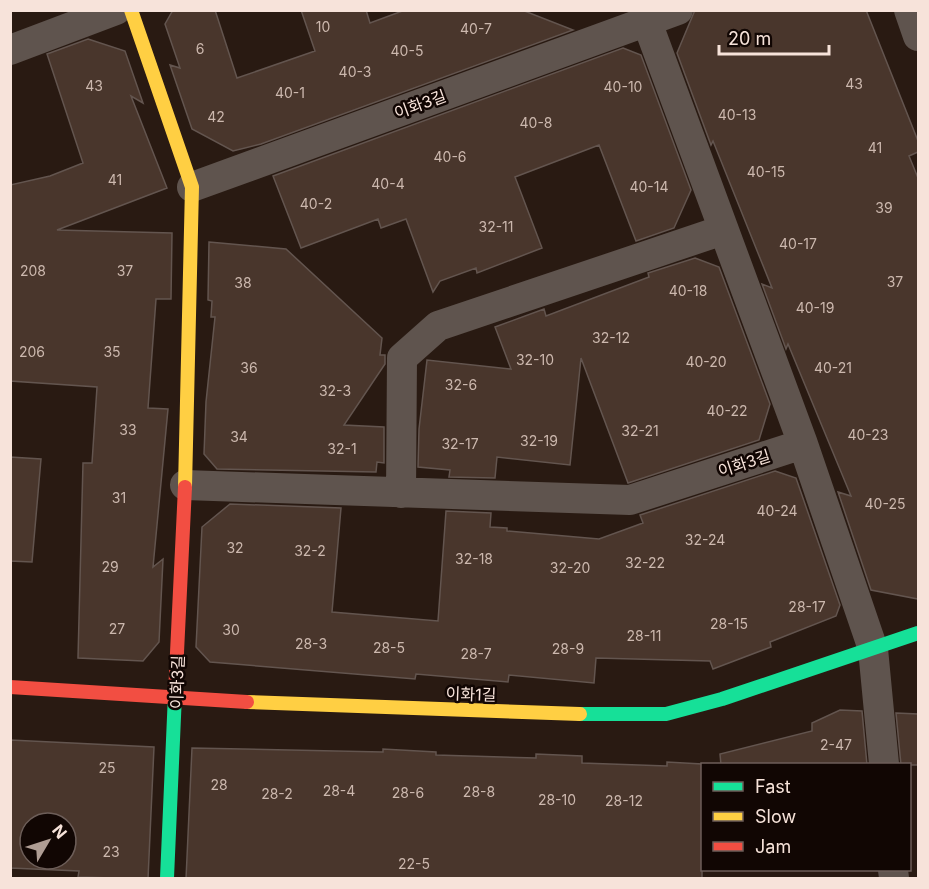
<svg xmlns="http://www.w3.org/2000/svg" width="929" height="889" font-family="Inter,'Noto Sans KR',sans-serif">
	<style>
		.building { fill: #49362c; stroke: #63554f; stroke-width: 1.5; fill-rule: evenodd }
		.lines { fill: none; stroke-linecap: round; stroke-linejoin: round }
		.street { stroke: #5f544e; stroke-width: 30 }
		.fast { stroke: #16e098; stroke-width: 14 }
		.slow { stroke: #ffcf43; stroke-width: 14 }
		.jam { stroke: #f24e42; stroke-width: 14 }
		.labels { text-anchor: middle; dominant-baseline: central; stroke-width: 5; stroke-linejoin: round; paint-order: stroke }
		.number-label { font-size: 14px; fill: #ccb8ae }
		.street-label { font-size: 16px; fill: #f7e3da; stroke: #110603 }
	</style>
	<rect width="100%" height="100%" fill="#291a12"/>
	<!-- building -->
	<path class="building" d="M173 10H215L237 78 315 51 301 10H366L370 23 405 10H522L573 30 261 144 233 151 192 129 170 65 180 68 165 24Z
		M695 10H866L918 141V152L909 156 918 178V599L871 590 838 492 851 496 788 344 786 349 762 284 772 288 713 141 711 145 677 53Z
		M88 39 125 51 143 103 131 96 167 188 57 230 172 233 171 299H156L148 408 168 409 153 567 163 559 159 642 143 661 78 658 83 463H92L97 387 10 381V185L50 176 83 163 47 54Z
		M623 48 641 55 691 190 674 228 636 241 599 145 515 177 542 248 477 273 476 268 440 281 433 292 406 219 381 228 378 219 301 248 273 176Z
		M209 242 286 249 382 338 380 355H385V364L344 425 384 427V463L377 462 376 472 217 469 204 454 206 402 215 317H211L212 301 208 300Z
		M695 258 719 267 770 404 759 440 628 483 581 358 570 465 497 457 495 478 449 477 450 470 418 467 419 429 427 360 511 369 495 327 544 309 546 316 649 277 648 273Z
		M10 457 41 459 32 562 10 561Z
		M775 471 796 478 840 605 836 616 770 642 771 647 713 669 710 661 596 658 594 683 509 675 508 682 416 674 415 679 210 662 196 647 202 527 230 504 341 508 332 612 438 621 446 511 491 513 490 527 507 528V531L599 539 643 523 640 515Z
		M840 710 862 711 867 765H721L720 754 812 731V723Z
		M896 713 918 714V765H901Z
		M10 740 154 747 148 879 78 877 79 871 10 868ZM30 823H66V859H30Z
		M192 748 383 752V749L436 752V755L536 758V754L582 756V763L667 766V762L702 764V879H186Z"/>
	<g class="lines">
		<!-- street -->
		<path class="street" d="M909 10 918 36
			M647 22 803 444 873 649 884 764
			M10 50 116 10
			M192 187 678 10
			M185 485 630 500 803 444
			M401 493 402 358 438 326 723 230
			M893 870 894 878"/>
		<!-- fast -->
		<path class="fast" d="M580 714H666L722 699 918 633
			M167 878 175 694"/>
		<!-- slow -->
		<path class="slow" d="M131 10 192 187 185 487
			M247 702 580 714"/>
		<!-- jam -->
		<path class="jam" d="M10 687 247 702
			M175 694 185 487"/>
	</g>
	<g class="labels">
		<!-- number labels -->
		<g class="number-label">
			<text x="323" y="26">10</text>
			<text x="476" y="28">40-7</text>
			<text x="200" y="48">6</text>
			<text x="407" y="50">40-5</text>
			<text x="355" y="71">40-3</text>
			<text x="854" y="83">43</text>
			<text x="94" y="85">43</text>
			<text x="623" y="86">40-10</text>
			<text x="290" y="92">40-1</text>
			<text x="737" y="114">40-13</text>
			<text x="216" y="116">42</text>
			<text x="536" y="122">40-8</text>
			<text x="875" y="147">41</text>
			<text x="450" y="156">40-6</text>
			<text x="766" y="171">40-15</text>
			<text x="115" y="179">41</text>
			<text x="388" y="183">40-4</text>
			<text x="649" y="186">40-14</text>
			<text x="316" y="203">40-2</text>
			<text x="884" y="207">39</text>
			<text x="496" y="226">32-11</text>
			<text x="798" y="243">40-17</text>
			<text x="33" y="270">208</text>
			<text x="125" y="270">37</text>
			<text x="895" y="281">37</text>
			<text x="243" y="282">38</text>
			<text x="688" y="290">40-18</text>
			<text x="815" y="307">40-19</text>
			<text x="611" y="337">32-12</text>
			<text x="32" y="351">206</text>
			<text x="112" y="351">35</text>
			<text x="535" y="359">32-10</text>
			<text x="706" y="361">40-20</text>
			<text x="249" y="367">36</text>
			<text x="833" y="367">40-21</text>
			<text x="461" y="384">32-6</text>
			<text x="335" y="390">32-3</text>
			<text x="727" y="410">40-22</text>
			<text x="128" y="429">33</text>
			<text x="640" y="430">32-21</text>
			<text x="868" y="434">40-23</text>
			<text x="239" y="436">34</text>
			<text x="539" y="440">32-19</text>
			<text x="460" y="443">32-17</text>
			<text x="342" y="448">32-1</text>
			<text x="119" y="497">31</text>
			<text x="885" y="503">40-25</text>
			<text x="777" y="510">40-24</text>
			<text x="705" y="539">32-24</text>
			<text x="235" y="547">32</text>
			<text x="310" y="550">32-2</text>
			<text x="474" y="558">32-18</text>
			<text x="645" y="562">32-22</text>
			<text x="110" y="566">29</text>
			<text x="570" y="567">32-20</text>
			<text x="807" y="606">28-17</text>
			<text x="729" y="623">28-15</text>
			<text x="117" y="628">27</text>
			<text x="231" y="629">30</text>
			<text x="644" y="635">28-11</text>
			<text x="311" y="643">28-3</text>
			<text x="389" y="647">28-5</text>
			<text x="568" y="648">28-9</text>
			<text x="476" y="653">28-7</text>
			<text x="836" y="744">2-47</text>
			<text x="107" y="767">25</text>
			<text x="219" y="784">28</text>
			<text x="339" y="790">28-4</text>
			<text x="479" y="791">28-8</text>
			<text x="408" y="792">28-6</text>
			<text x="277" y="793">28-2</text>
			<text x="557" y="799">28-10</text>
			<text x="624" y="800">28-12</text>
			<text x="111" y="851">23</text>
			<text x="414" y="863">22-5</text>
		</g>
		<!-- street labels -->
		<g class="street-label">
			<text transform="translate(420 104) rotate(-20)">이화3길</text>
			<text transform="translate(744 463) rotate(-18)">이화3길</text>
			<text transform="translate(177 682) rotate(-88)">이화3길</text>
			<text transform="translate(471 694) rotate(2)">이화1길</text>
		</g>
	</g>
	<!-- border -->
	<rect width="929" height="889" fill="none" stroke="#f7e3da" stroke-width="24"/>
	<!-- legend -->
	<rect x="701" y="763" width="210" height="108" fill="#110603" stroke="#6d5e59" stroke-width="1.5"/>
	<rect x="713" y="782" width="30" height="9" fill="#16e098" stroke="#6d5e59" stroke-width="1.5"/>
	<text x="755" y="793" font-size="18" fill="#f7e3da">Fast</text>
	<rect x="713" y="812" width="30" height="9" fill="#ffcf43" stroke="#6d5e59" stroke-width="1.5"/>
	<text x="755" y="823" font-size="18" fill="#f7e3da">Slow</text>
	<rect x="713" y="842" width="30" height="9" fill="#f24e42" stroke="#6d5e59" stroke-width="1.5"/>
	<text x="755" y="853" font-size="18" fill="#f7e3da">Jam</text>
	<!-- north arrow -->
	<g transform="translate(48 841) rotate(51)"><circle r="28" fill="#110603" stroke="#6d5e59" stroke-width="1.5"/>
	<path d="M0-4.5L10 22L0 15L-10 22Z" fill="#af9d94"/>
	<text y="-9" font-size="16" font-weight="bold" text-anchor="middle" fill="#f7e3da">N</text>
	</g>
	<!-- scale -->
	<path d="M719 45v9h110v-9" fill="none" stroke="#f7e3da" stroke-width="3"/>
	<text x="728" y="45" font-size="18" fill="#f7e3da" stroke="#110603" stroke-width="4.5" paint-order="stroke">20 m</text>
</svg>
